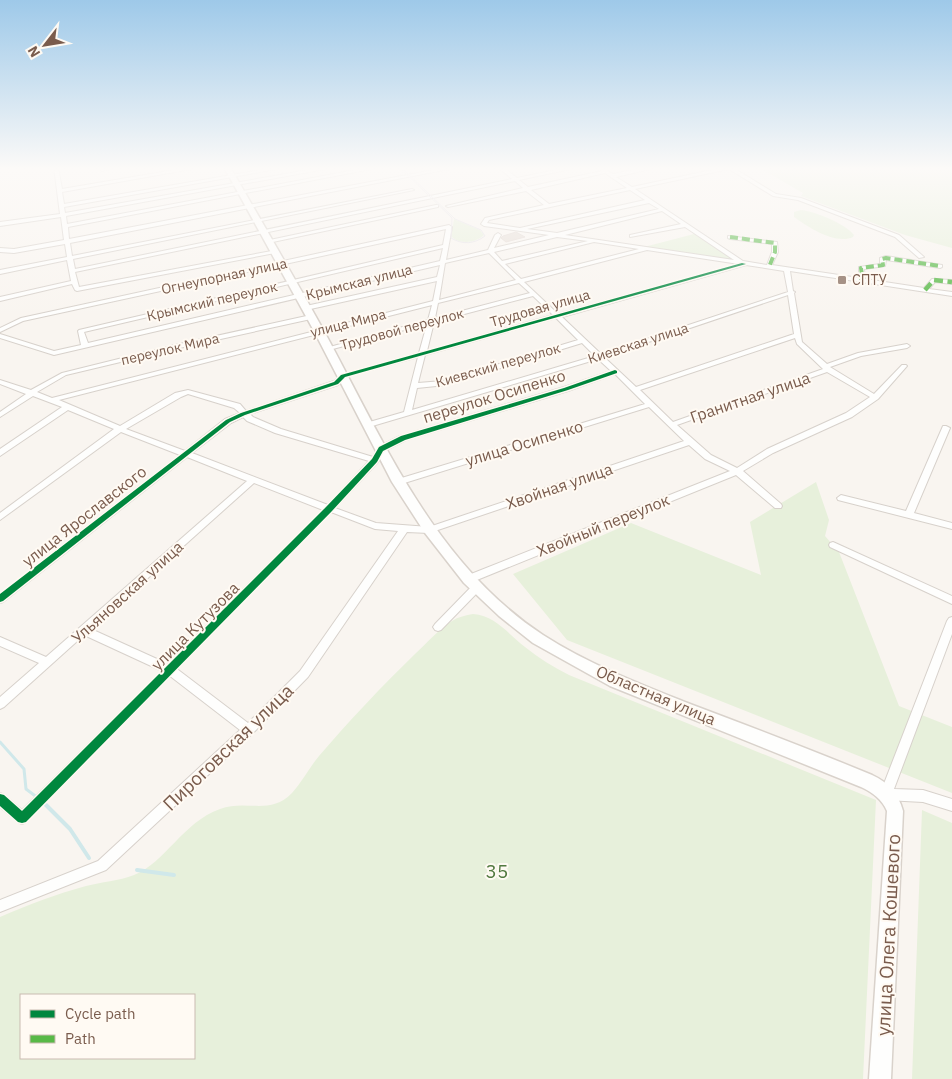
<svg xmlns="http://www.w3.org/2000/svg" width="952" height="1079" font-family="'IBM Plex Sans',sans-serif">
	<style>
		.green { fill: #e7f0db; fill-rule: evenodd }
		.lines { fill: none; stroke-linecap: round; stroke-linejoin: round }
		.stream-far1 { stroke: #d0e8ea; stroke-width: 3 }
		.stream { stroke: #d0e8ea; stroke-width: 4 }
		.building { fill: #e6ded7; stroke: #e2d8d2 }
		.minor-casing { stroke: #d7d1cb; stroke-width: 2 }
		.secondary-casing { stroke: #d9d2cb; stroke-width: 3 }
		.minor { fill: #fefefd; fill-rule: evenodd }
		.secondary { fill: #fefefd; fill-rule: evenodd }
		.tram { stroke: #e6e3e7; stroke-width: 1 }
		.quiet-far1 { stroke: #58b947; stroke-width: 4; stroke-dasharray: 8 4; stroke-linecap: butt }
		.quiet { stroke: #58b947; stroke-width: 4.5; stroke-dasharray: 9 4.5; stroke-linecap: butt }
		.cycleway-casing { stroke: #fffaf3; stroke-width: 3 }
		.cycleway { fill: #00873e; fill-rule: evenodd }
		.poi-dot { fill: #a69286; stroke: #fffaf3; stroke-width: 2 }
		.labels { text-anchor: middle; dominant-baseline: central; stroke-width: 4; stroke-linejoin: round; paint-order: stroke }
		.far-street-label { font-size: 14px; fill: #7a5c4d; stroke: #fffaf3 }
		.far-poi-label { font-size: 14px; fill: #7a5c4d; stroke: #fffaf3; text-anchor: start }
		.street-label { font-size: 16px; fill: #7a5c4d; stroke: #fffaf3 }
		.near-street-label { font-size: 19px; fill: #7a5c4d; stroke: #fffaf3 }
		.near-park-label { font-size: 19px; fill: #537a41; stroke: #fffaf3 }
	</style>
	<rect width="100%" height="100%" fill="#f9f5f0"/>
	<!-- green -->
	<path class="green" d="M758 167H952V248L905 235 801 196 803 193Z
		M801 210C814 211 846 224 854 235L853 237C835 245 808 227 794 217V212Z
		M454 219 480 230 484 235C476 243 459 245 451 236Z
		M694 234 735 260 644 247Z
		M816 482 829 520 825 536 839 552 899 706 952 727V793L567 640 513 574 631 523 761 575 750 522Z
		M473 614C496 616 508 634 525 647 539 658 553 667 569 675L876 800 863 1079H0V917C28 905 56 894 86 886 101 882 119 881 134 875 165 863 183 822 220 809 246 799 270 816 292 793 302 782 309 768 319 756 349 721 382 686 415 654 427 643 438 630 452 621 458 617 466 615 473 614ZM21 995H194V1058H21Z
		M922 810 952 823V1079H912Z"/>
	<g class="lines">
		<!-- stream-far1 -->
		<path class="stream-far1" d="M0 742 24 769 26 789 38 798"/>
		<!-- stream -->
		<path class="stream" d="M45 804 70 829 89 858
			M137 870 174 875"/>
	</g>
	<!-- building -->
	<path class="building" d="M516 232 525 237 506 242 501 238 503 236Z"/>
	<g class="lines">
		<!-- minor casing -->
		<g class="minor-casing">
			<path id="minor" d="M54 167H58L62 189 192 167H203L62 192 64 204 277 167H288L64 207 65 213 325 167H336L66 216 67 224 371 167H382L68 227 69 239 449 167H459L70 243 72 256 412 189 414 190 73 259 75 269 512 179 498 167H503L517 178 570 167H580L519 180 528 187 602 171 597 167H602L613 174 649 167H659L616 177 632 187 726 167H732L776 194 801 198 899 235 924 257 919 258 895 237 798 200 773 196 729 169 635 189 743 261 767 265 772 252V244L730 239 728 238V236L777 242 778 252 772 265 859 278V267L880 264V258L886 256 942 265V267L940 268 886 260 885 266 864 269 865 279 924 288 932 279 952 280V284L935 282 929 289 952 292V296L790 271 793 291 795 292 794 293 802 342 827 364 858 353 907 344 910 346 907 348 861 356 830 367 874 394 902 365H906L907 366 878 399 852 417 773 453 743 471 781 504 782 506 781 508H775L736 475 472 582H466L464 579 466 576 730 471 705 459 689 445 429 533 407 532 308 677 252 734 106 870 0 912V900L98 861 240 730 170 676 26 822 22 824 18 822 0 807V793L4 795 22 810 162 671 84 635 4 707 0 709V697L39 663 0 646V637L46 657 247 481 187 457 3 602 0 603V594L180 455 121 432 0 520V513L114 429 68 410 0 456V449L62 407 33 396 0 417V412L26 394 0 384V380L31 390 62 373 175 345 311 315 314 317 311 319 175 349 66 375 37 392 52 398 433 301 437 281 306 310 303 308 306 306 437 277 440 265 54 355 0 338V334L54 351 81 345 78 331 79 330 443 245 446 229 23 321 0 332V328L21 318 449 225 452 227 446 260 488 250 495 235 498 233 501 235 494 248 549 235 484 226 481 224 485 218 544 205 526 191 448 207 446 206 523 188 515 181 75 272 79 287 277 250 278 251 275 253 77 291 75 290 72 284 0 301V297L71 281 67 260 0 274V270L67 257 65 244 14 253 0 252V248L14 249 64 240 61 217 0 226V222L60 214ZM605 173 627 188 549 204 531 190ZM630 190 645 200 520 228 487 223 489 220ZM649 203 659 209 557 233 527 229ZM662 211 681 224 630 235V237L685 227 734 260 565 235ZM557 237 588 241 502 261 494 252ZM594 242 639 249 521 279 505 264ZM443 248 440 261 88 343 84 332ZM647 250 739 264 558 314 524 282ZM489 253 516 280 439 300 445 263ZM746 265 784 271 788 292 601 354 562 317ZM519 283 530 293 435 318 438 303ZM788 295 794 334 636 387 604 357ZM533 296 553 315 427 351 434 322ZM432 305 428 320 326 348 329 350 427 324 419 353 341 375 334 381 246 411 240 404 188 390 175 393 120 426 59 400ZM556 318 578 340 443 381 418 383 425 355ZM795 338 797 344 823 369 673 422 640 390ZM582 343 595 356 412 410 417 388 446 385ZM418 357 404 412 366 423V427H369L598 359 611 371 564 387 400 436 378 447 373 457 281 429 253 417 250 414 338 385 345 377ZM827 372 870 397 846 413 767 449 737 468 711 455 677 425ZM615 374 645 404 395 480 394 482 398 485 649 407 684 441 429 527 376 523 335 508 378 462 384 451 406 440 568 391ZM188 394 234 408 240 413 225 419 185 451 126 429 181 397ZM243 417 247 421 275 433 369 461 328 505 192 453 231 423ZM254 483 323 510 168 664 91 629ZM331 512 375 529 398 531 300 671 248 723 177 669Z
				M98 167 103 168 117 167 102 171Z
				M436 205H438V207L268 243 265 241Z
				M943 426H946L950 428 914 513 952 523V529L838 500 837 498 841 495 906 511Z
				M833 542 952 596V604L830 547 829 545 830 543Z
				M477 583 480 584 482 587 480 590 441 630 438 631 435 630 433 627 435 624 474 584Z
				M952 617V634L894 789 923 790 952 799V811L923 802 886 800 882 798 880 794 947 621 949 618Z"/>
		</g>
		<!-- secondary casing -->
		<g class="secondary-casing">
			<path id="secondary" d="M224 167H230C262 222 294 277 325 333 384 442 435 564 543 635 588 664 640 684 690 704 751 727 812 750 872 775 889 783 898 793 903 811L891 1079H869L887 811C882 799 872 792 861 787L610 686 533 643 499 616 464 583 425 533 392 482 314 331Z"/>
		</g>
		<!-- minor -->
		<use href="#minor" class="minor"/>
		<!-- secondary -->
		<use href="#secondary" class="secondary"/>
		<!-- tram -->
		<path class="tram" d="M399 167 452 218 451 238C463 245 474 244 485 236L481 230 455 219 401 167"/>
		<!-- quiet-far1 -->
		<path class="quiet-far1" d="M730 237 775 243V252L769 267
			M862 275 861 268 883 265 882 259 886 258 940 266"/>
		<!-- quiet -->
		<path class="quiet" d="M861 274 862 281
			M925 290 934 280 952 282"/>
		<!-- cycleway casing -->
		<g class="cycleway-casing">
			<path id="cycleway" d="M742 263 746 264 345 377 338 384 245 415 230 422 3 601 0 602V594L226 420 241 413 334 382 341 375Z
				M615 370 617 371V373L568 390 405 440 383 451 377 462 332 511 26 822 22 823 18 822 0 806V794L4 795 22 811 326 507 372 459 379 447 401 436 564 388Z"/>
		</g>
		<!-- cycleway -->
		<use href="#cycleway" class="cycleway"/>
	</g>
	<!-- sky -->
	<linearGradient id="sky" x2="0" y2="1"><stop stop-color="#9ec9e9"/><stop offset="0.53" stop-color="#fcfaf8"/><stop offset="1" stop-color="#fcfaf8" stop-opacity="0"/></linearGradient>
	<rect width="952" height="318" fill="url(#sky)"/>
	<!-- markers -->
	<rect class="poi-dot" x="837" y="275" width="10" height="10" rx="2.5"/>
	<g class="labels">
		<!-- far-street labels -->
		<g class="far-street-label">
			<text transform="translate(224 276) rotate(-12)">Огнеупорная улица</text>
			<text transform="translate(359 282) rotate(-14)">Крымская улица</text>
			<text transform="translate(212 301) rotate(-13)">Крымский переулок</text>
			<text transform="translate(540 308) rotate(-16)">Трудовая улица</text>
			<text transform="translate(348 323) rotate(-14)">улица Мира</text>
			<text transform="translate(402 329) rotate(-15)">Трудовой переулок</text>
			<text transform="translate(638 343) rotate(-18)">Киевская улица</text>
			<text transform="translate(170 349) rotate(-13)">переулок Мира</text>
			<text transform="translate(498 365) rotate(-16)">Киевский переулок</text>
		</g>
		<!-- far-poi labels -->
		<g class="far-poi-label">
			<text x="852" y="280">СПТУ</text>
		</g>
		<!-- street labels -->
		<g class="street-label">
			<text transform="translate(494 396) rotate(-17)">переулок Осипенко</text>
			<text transform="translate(750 397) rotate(-19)">Гранитная улица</text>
			<text transform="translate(524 443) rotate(-17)">улица Осипенко</text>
			<text transform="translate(559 486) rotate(-19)">Хвойная улица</text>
			<text transform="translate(84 516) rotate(-38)">улица Ярославского</text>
			<text transform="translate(603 525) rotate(-22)">Хвойный переулок</text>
			<text transform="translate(127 592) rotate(-42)">Ульяновская улица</text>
			<text transform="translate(195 626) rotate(-45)">улица Кутузова</text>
			<text transform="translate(656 695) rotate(23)">Областная улица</text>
		</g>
		<!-- near-street labels -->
		<g class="near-street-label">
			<text transform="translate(228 747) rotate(-44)">Пироговская улица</text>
			<text transform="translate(888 935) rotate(-87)">улица Олега Кошевого</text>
		</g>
		<!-- near-park labels -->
		<g class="near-park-label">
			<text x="497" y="871">35</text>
		</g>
	</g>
	<!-- legend -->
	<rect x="20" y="994" width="175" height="65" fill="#fffaf3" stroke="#cabbb1"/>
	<rect x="30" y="1010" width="25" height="8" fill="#00873e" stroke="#cabbb1"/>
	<text x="65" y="1019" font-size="15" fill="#7a5c4d">Cycle path</text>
	<rect x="30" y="1035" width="25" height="8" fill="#58b947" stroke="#cabbb1"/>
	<text x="65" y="1044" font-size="15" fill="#7a5c4d">Path</text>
	<!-- north arrow -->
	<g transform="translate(45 45) rotate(239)" stroke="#fffaf3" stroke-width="4" paint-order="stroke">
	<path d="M0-4L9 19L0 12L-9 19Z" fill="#7a5c4d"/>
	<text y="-8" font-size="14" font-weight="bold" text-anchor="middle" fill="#7a5c4d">N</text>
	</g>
</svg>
